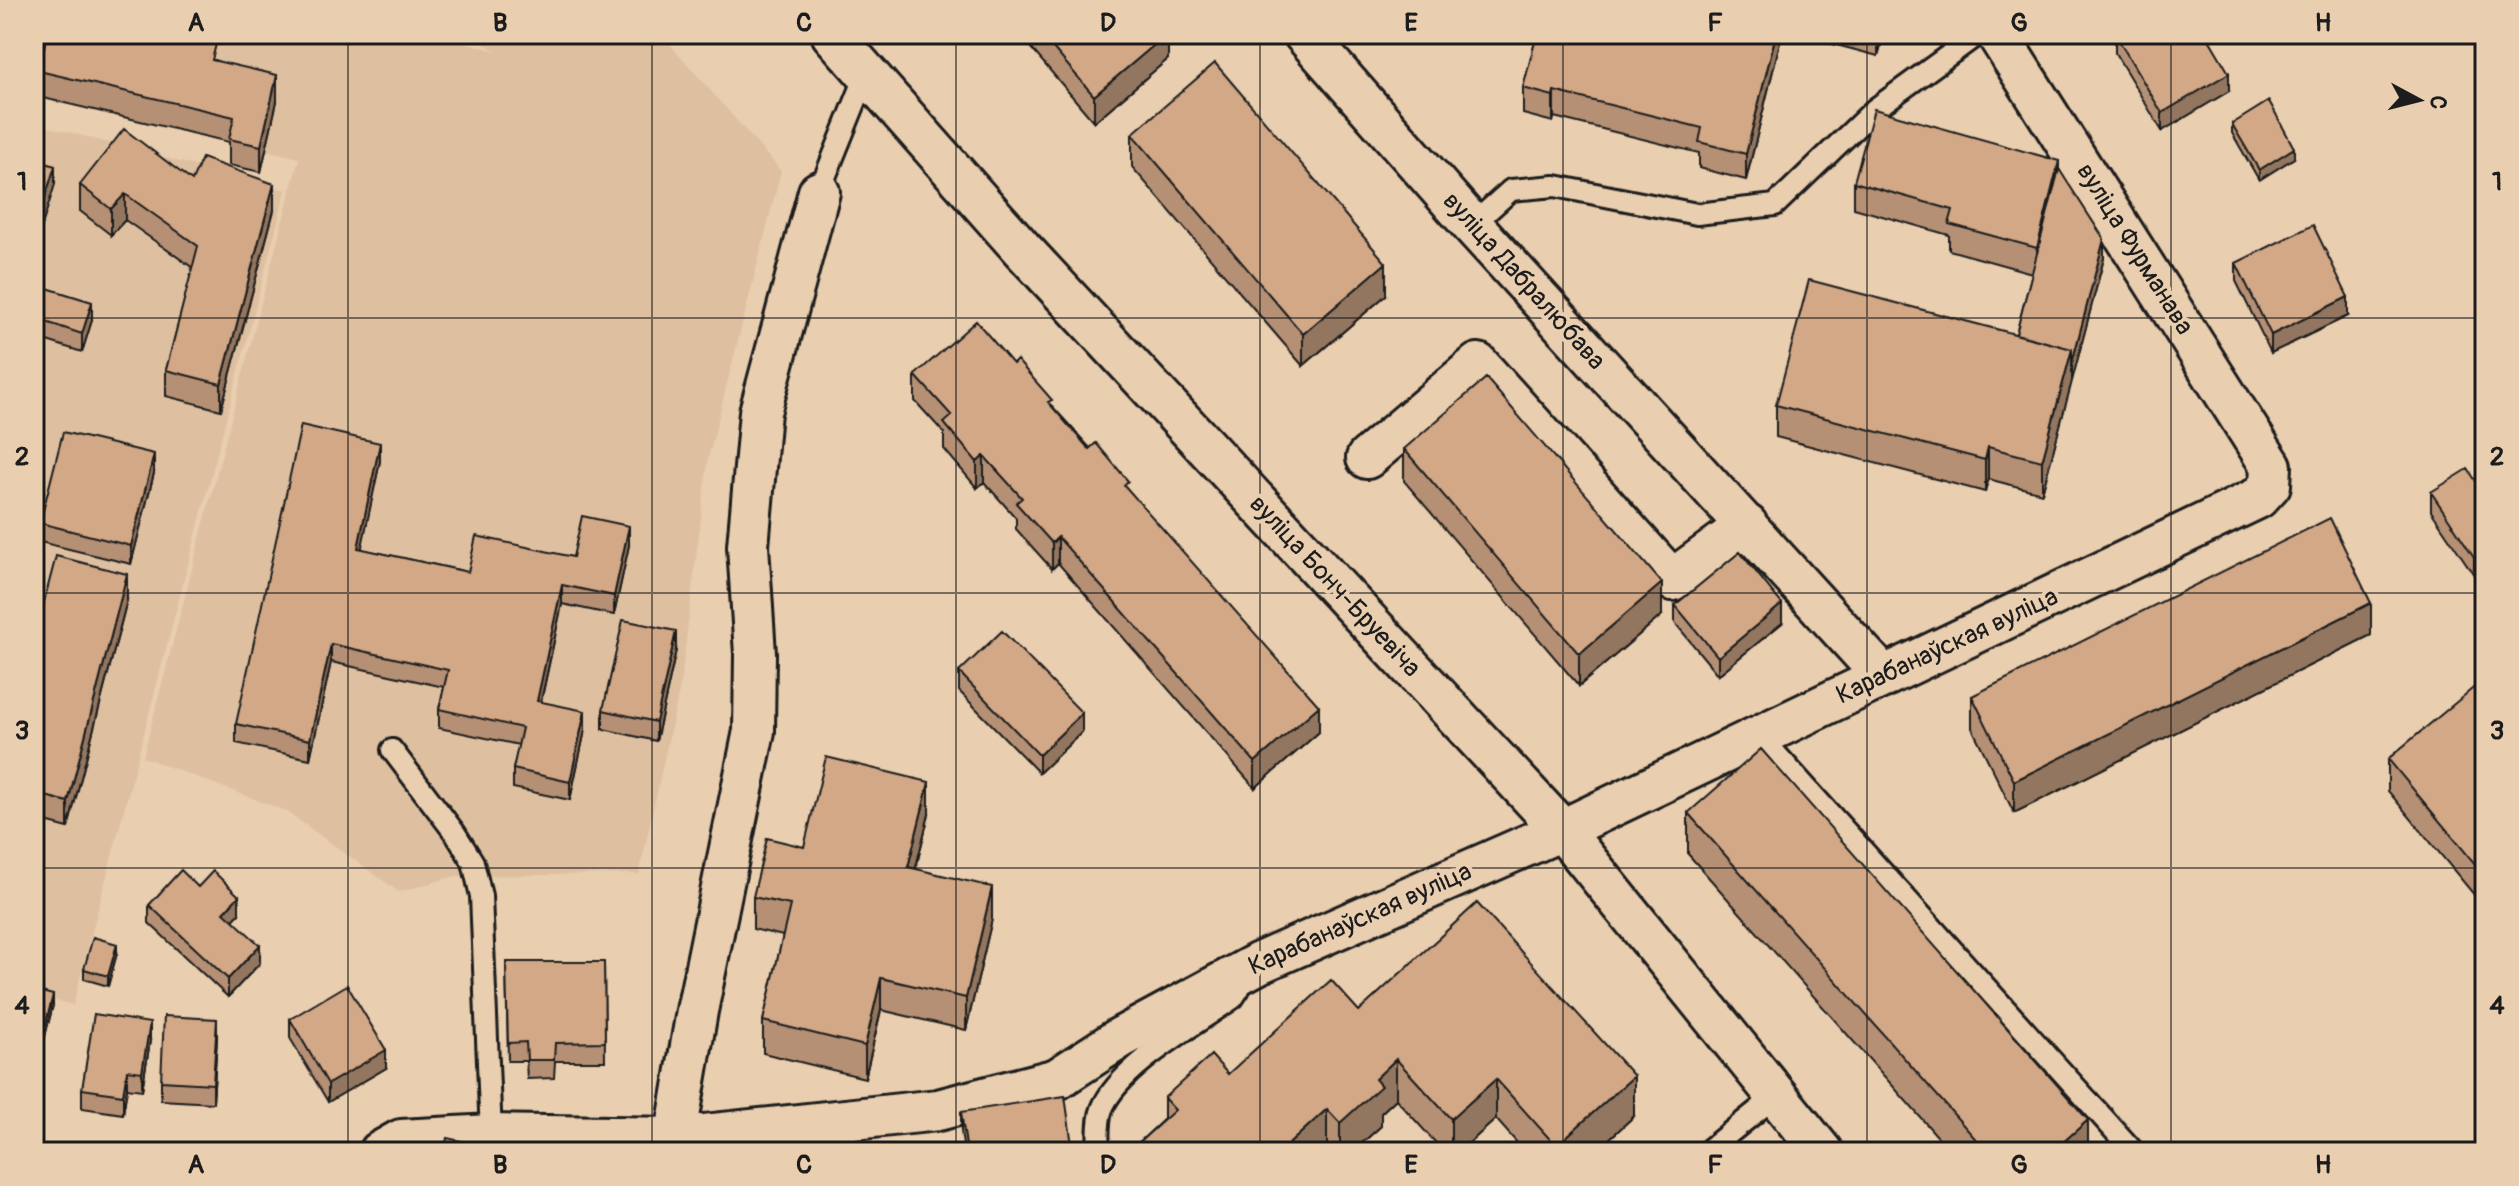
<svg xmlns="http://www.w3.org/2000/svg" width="2519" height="1186" font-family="Pangolin,sans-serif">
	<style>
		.built { fill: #dec0a1 }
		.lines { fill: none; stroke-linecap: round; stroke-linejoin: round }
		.lane-casing { stroke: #1c1c1c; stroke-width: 26 }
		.street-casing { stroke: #1c1c1c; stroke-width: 46 }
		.lane { stroke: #e9ceb0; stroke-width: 20 }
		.street { stroke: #e9ceb0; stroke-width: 40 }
		.wall { fill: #b59074; stroke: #1c1c1c; stroke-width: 2 }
		.shaded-wall { fill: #93765e; stroke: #1c1c1c; stroke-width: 2 }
		.building { fill: #d2a887; stroke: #1c1c1c; stroke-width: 2 }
		.grid { fill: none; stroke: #1c1c1c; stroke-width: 2; stroke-opacity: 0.55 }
		.labels { text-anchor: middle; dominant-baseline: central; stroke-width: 8; stroke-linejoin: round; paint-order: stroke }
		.street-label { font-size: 26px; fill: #1c1c1c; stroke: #e9ceb0 }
		.neatline { fill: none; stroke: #1c1c1c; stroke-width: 3 }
		.grid-label { font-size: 26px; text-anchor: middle; font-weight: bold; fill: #1c1c1c }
	</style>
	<rect width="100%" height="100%" fill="#e9ceb0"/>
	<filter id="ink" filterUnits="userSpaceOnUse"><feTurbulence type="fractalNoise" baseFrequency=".0125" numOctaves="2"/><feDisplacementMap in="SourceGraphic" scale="16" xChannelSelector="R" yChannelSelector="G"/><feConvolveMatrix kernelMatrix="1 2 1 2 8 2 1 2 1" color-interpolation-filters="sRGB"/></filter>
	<g filter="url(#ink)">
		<!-- built -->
		<path class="built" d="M34 34H436L496 51 467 34H661L781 171 708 459 681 682 639 874 456 876 399 892 286 811 143 757 299 158 39 97 34 94Z
			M34 123 286 190 73 1005 34 995Z"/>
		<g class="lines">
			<!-- lane casing -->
			<g class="lane-casing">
				<path id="lane" d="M819 192 867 73
					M1472 225 1511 190 1555 186 1697 214 1775 205 1875 109 1978 34
					M1759 735 2134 1152
					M392 750 455 833 473 862 481 896 491 1135
					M1098 1152C1099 1139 1097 1121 1102 1109 1119 1067 1195 1025 1233 998L1239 989
					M1706 1152 1777 1095"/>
			</g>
			<!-- street casing -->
			<g class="street-casing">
				<path id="street" d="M832 34 1022 249 1562 830 1822 1152
					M1304 34 1472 225 1884 677
					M1367 458 1478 364 1672 580 1747 525
					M380 1152 401 1140 491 1135 676 1138 938 1110 1057 1079 1120 1038 1259 963 1562 830 2258 498 2270 485 2271 466 1997 34
					M673 1152 697 1011 754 731 755 654 748 546 760 412 819 192"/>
			</g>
			<!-- lane -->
			<use href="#lane" class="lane"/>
			<!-- street -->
			<use href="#street" class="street"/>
		</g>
		<!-- wall -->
		<path class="wall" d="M1019 34H1168V59L1094 122Z
			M1537 34H1782L1746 180 1699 168V153L1554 117 1553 122 1523 114V88Z
			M1795 34H1884L1878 56Z
			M2115 34 2229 91 2162 131 2115 53Z
			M216 60 277 101 261 172 229 165V142L39 97V71Z
			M2232 124 2294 158 2259 180 2232 133Z
			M1132 134 1386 295 1303 366 1132 167Z
			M2059 169 2104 258 2042 493 1988 479 1985 492 1776 437V405L2016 334 2032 273 1949 250V235L1854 208V182Z
			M192 181 274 210 221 410 166 396V370L193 268 125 220 111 235 80 211V185Z
			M2236 263 2348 316 2271 353 2236 281Z
			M34 284 92 320 82 352 34 337Z
			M915 375 1052 406 1128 490 1319 732 1255 788 1058 563 1052 569 1016 529V518L984 482 977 488 944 449V433L915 401Z
			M1404 449 1662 615 1579 686 1404 481Z
			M380 461 361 549 468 572 573 557 629 545 614 615 562 604 541 702 585 730 570 800 513 788V769L519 745 439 728V709L444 687 331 662 310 759 236 743V724Z
			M154 473 131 564 40 542V523Z
			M2431 492 2485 495V568L2474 575 2431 511Z
			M127 600 68 828 34 819V640Z
			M1675 605 1782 623 1718 675 1675 623Z
			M2371 635 2014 813 1972 728V696Z
			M676 650 656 741 603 729V710Z
			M959 672 1082 732 1039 773 959 691Z
			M2485 680V908L2388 791V759Z
			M1688 813 2088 1152H1951L1688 854Z
			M929 814 916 868 992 919 966 1030 881 1010 865 1078 763 1053V1021L783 936 753 929V897L804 847Z
			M198 887 239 914 233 920 260 963 228 997 149 923V905Z
			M117 953 108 986 84 979V969Z
			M506 962H604L605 1061H555L554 1078 527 1079 526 1061H508Z
			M34 990 53 1005 44 1040 34 1037Z
			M1359 1011 1634 1116 1595 1152H1525L1496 1119 1459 1152H1444L1396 1099 1381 1113V1126L1352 1152H1330L1327 1149 1324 1152H1134V1147L1164 1119V1098L1228 1074Z
			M290 1019 386 1068 328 1102 290 1038Z
			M217 1038 213 1103 161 1100V1081Z
			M150 1041 142 1090 127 1088 123 1114 82 1108V1089Z
			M961 1112 1073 1152H964L961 1131Z"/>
		<!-- shaded-wall -->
		<path class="shaded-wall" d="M1167 34H1168V59L1094 122V96Z
			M1776 34H1782L1746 180V154Z
			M1878 34H1884L1878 56Z
			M2229 73V91L2162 131V113Z
			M277 75V101L261 172V146Z
			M1554 91V117L1553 122V96Z
			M2294 148V158L2259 180V170Z
			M2059 161V187L2037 274V248Z
			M55 166V184L34 251V232Z
			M274 184V210L221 410V384Z
			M125 194V220L111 235V209Z
			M2104 239V258L2072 381V363Z
			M1386 263V295L1303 366V334Z
			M2348 297V316L2271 353V335Z
			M92 302V320L82 352V334Z
			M2072 349V381L2042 493V461Z
			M380 443V461L358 566V548Z
			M1988 447V479L1985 492V460Z
			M154 454V473L131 564V546Z
			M984 456V482L977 488V462Z
			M629 526V545L614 615V596Z
			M1058 537V563L1052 569V543Z
			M2485 550V568L2474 575V557Z
			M127 574V600L68 828V802Z
			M1662 583V615L1579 686V654Z
			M562 585V604L537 719V701Z
			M2371 603V635L2014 813V781Z
			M1782 604V623L1718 675V657Z
			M676 631V650L656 741V722Z
			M331 644V662L310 759V740Z
			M1319 706V732L1255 788V762Z
			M585 711V730L570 800V782Z
			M1082 713V732L1039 773V755Z
			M929 782V814L908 899V867Z
			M992 887V919L966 1030V998Z
			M239 896V914L224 930V912Z
			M117 944V953L108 986V976Z
			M260 945V963L228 997V979Z
			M881 978V1010L865 1078V1046Z
			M53 995V1005L44 1040V1030Z
			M217 1019V1038L213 1103V1084Z
			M150 1023V1041L142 1090V1072Z
			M386 1050V1068L328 1102V1084Z
			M1396 1059V1099L1381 1113V1126L1352 1152H1340V1123L1375 1079Z
			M127 1070V1088L123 1114V1095Z
			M1634 1076V1116L1595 1152H1556V1146Z
			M1496 1079V1119L1459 1152H1451V1119Z
			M1327 1109V1149L1324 1152H1280Z
			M2088 1120V1152H2052Z"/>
		<!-- building -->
		<path class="building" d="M47 34H111L152 44 155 34H173L216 44 212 60 277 75 261 146 229 139 234 117 39 71Z
			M1041 34H1167L1094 96Z
			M1537 34H1776L1746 154 1699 142 1702 128 1554 91 1553 96 1523 88Z
			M2115 34H2206L2229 73 2162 113Z
			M1215 63 1386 263 1303 334 1132 134Z
			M2269 101 2294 148 2259 170 2232 124Z
			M1874 109 2059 161 2037 248 1949 224 1953 210 1854 182Z
			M124 129 192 181 202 158 274 184 221 384 166 370 198 246 125 194 111 209 80 185Z
			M34 159 55 166 34 232Z
			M2059 169 2104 239 2072 363V349L2016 334Z
			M2313 225 2348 297 2271 335 2236 263Z
			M1809 280 2072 349 2042 461 1988 447 1985 460 1776 405Z
			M34 284 92 302 82 334 34 318Z
			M976 321 1013 364 1017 360 1052 400 1048 402 1089 449 1096 443 1128 481 1124 485 1319 706 1255 762 1058 537 1052 543 1016 503 1022 498 984 456 977 462 944 423 952 416 915 375Z
			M1486 378 1662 583 1579 654 1404 449Z
			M301 425 380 443 358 548 468 572 476 536 573 557 582 516 629 526 614 596 562 585 537 701 585 711 570 782 513 769 522 728 439 709 448 670 331 644 310 740 236 724Z
			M63 432 154 454 131 546 40 523Z
			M2468 469 2485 495V550L2474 557 2431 492Z
			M2330 518 2371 603 2014 781 1972 696Z
			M1740 552 1782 604 1718 657 1675 605Z
			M56 556 127 574 68 802 34 793V640Z
			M623 620 676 631 656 722 603 710Z
			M1002 631 1082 713 1039 755 959 672Z
			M2484 679 2485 680V876L2388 759Z
			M1761 749 2088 1120 2052 1152H1987L1688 813Z
			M826 757 929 782 908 867 992 887 966 998 881 978 865 1046 763 1021 790 905 753 897 767 838 804 847Z
			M181 870 198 887 213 871 239 896 224 912 260 945 228 979 149 905Z
			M1477 903 1634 1076 1556 1146 1496 1079 1451 1119 1396 1059 1375 1079 1381 1086 1340 1123 1327 1109 1280 1152H1139L1134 1147 1175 1110 1164 1098 1211 1055 1228 1074 1331 980 1359 1011Z
			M93 937 117 944 108 976 84 969Z
			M506 962H604L605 1042 555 1043 554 1060H527L526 1042 508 1043Z
			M347 985 386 1050 328 1084 290 1019Z
			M34 990 53 995 44 1030 34 1028Z
			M94 1014 150 1023 142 1072 127 1070 123 1095 82 1089Z
			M164 1016 217 1019 213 1084 161 1081Z
			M1065 1096 1073 1152H967L961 1112Z
			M447 1138 483 1146 482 1152H444Z
			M399 1146 426 1152H398Z"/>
	</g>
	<!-- grid -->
	<path class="grid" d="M348 34V1152M652 34V1152M956 34V1152M1260 34V1152M1563 34V1152M1867 34V1152M2171 34V1152M34 318H2485M34 593H2485M34 868H2485"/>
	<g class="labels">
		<!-- street labels -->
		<g class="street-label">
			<text transform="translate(2135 249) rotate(58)">вуліца Фурманава</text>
			<text transform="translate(1524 281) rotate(48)">вуліца Дабралюбава</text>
			<text transform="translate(1335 586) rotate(47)">вуліца Бонч-Бруевіча</text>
			<text transform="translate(1947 646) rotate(-25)">Карабанаўская вуліца</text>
			<text transform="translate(1360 919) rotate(-24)">Карабанаўская вуліца</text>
		</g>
	</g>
	<!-- margin -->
	<rect width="2519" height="1186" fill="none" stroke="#e9ceb0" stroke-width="88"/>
	<!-- north arrow -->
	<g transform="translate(2419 100) rotate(97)" stroke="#e9ceb0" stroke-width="6" paint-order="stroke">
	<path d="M0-6L14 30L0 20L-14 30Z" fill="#1c1c1c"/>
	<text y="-12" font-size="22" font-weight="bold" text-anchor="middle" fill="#1c1c1c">С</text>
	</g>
	<rect x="44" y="44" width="2431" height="1098" class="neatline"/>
	<g class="grid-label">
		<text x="196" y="31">A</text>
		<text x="500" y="31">B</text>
		<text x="804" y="31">C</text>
		<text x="1108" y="31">D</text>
		<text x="1411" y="31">E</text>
		<text x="1715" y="31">F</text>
		<text x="2019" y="31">G</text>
		<text x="2323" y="31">H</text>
		<text x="22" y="190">1</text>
		<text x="2497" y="190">1</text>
		<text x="22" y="465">2</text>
		<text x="2497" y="465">2</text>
		<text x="22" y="739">3</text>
		<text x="2497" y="739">3</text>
		<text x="22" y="1014">4</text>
		<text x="2497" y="1014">4</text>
		<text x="196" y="1173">A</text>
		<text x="500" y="1173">B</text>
		<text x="804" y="1173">C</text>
		<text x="1108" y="1173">D</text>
		<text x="1411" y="1173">E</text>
		<text x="1715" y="1173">F</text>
		<text x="2019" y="1173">G</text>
		<text x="2323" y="1173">H</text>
	</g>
</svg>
